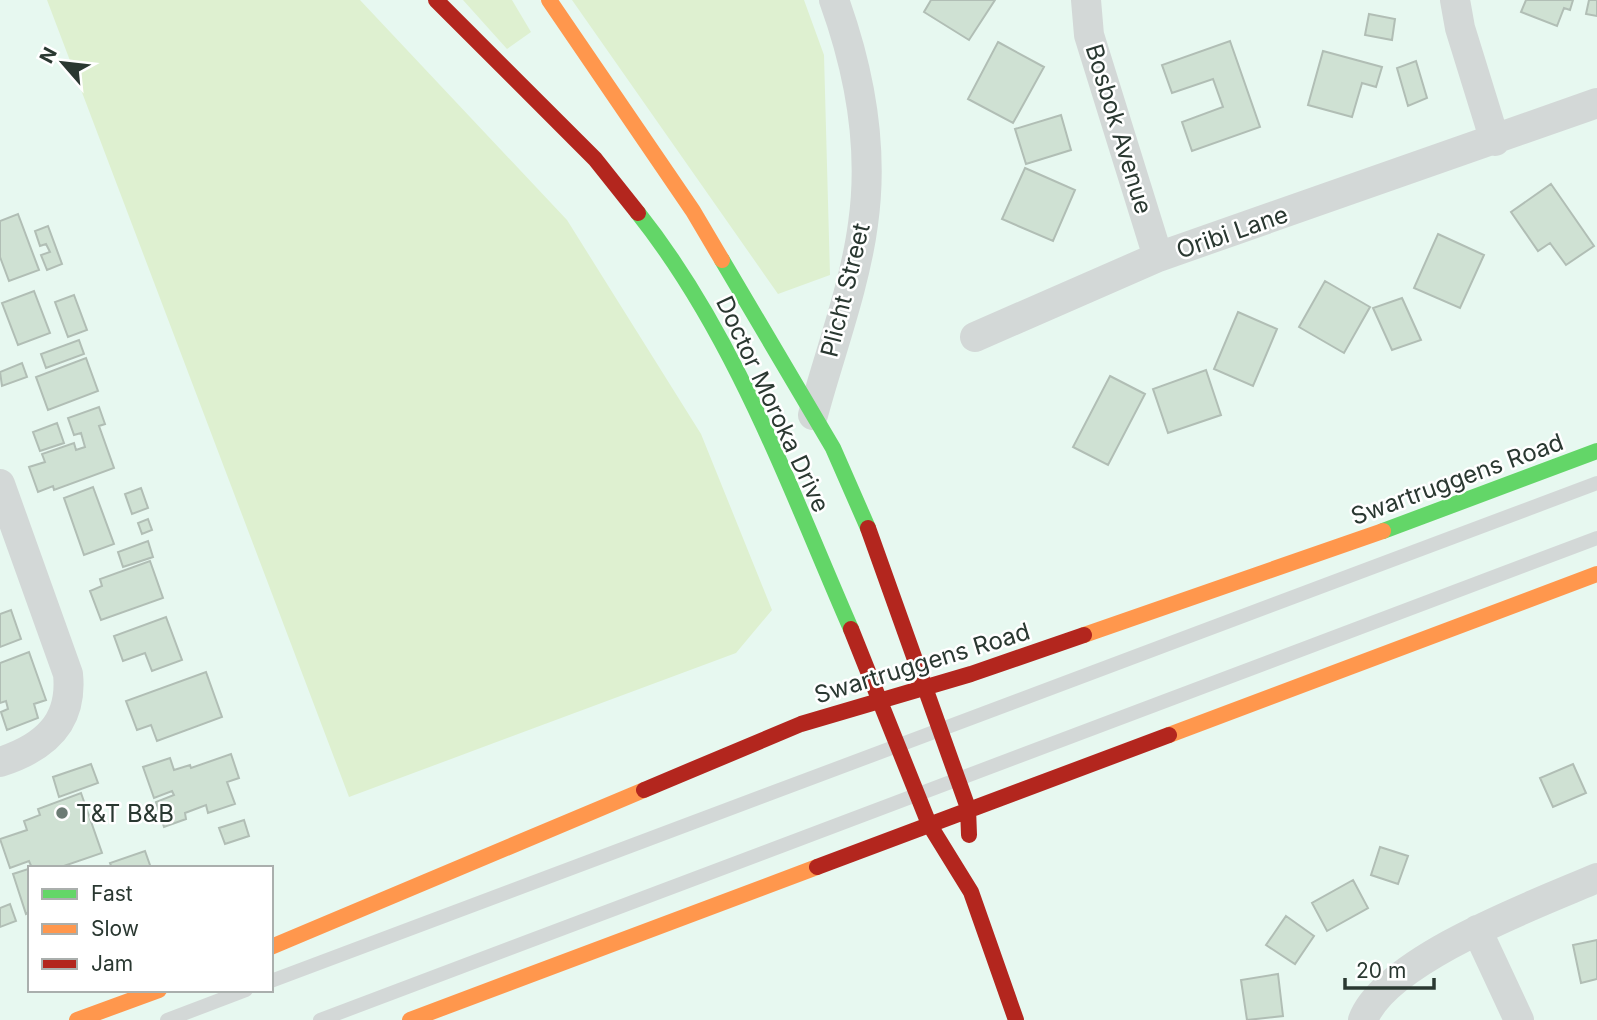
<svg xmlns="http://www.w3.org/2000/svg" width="1597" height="1020" font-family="Inter,sans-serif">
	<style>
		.green { fill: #def0d0 }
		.building { fill: #cfe1d3; stroke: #b1beb5; stroke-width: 2 }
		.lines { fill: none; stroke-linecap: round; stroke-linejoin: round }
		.lane { stroke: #d3d8d7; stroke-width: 14 }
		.street { stroke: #d3d8d7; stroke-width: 30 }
		.fast { stroke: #63d668; stroke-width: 16 }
		.slow { stroke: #ff974d; stroke-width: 16 }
		.jam { stroke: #b3261e; stroke-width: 16 }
		.poi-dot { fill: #6c7b74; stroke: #fff; stroke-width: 2.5 }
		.labels { text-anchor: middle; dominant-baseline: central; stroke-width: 5; stroke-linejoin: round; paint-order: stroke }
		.street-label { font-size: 24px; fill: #2a3831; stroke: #fff }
		.poi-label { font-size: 24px; fill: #2a3831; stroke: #fff; text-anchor: start }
	</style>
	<rect width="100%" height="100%" fill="#e7f8f0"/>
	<!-- green -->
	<path class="green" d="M47 0H360L567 220 701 434 772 610 736 653 349 797Z
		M463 0H512L531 32 507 49Z
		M572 0H804L824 55 830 275 778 294Z"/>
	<!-- building -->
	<path class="building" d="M931 0H995L969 40 924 12Z
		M1526 0H1573L1570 10 1564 8 1557 26 1521 12Z
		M1589 0H1597V16L1586 14Z
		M1369 14 1395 19 1392 40 1365 35Z
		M1230 41 1260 127 1192 151 1182 122 1223 107 1213 79 1172 93 1162 65Z
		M998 42 1044 67 1013 123 968 99Z
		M1323 51 1382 67 1376 87 1362 83 1352 117 1308 105Z
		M1416 61 1427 98 1408 106 1397 68Z
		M1061 115 1071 150 1026 164 1015 129Z
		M1025 168 1075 190 1053 241 1002 219Z
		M1551 184 1594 246 1566 265 1550 243 1538 251 1511 212Z
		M18 214 39 270 9 281 0 257V221Z
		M48 226 62 264 47 270 41 255 50 252 46 244 40 246 35 231Z
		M1438 234 1484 255 1460 308 1414 288Z
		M1325 281 1370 307 1344 353 1299 327Z
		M34 291 50 333 18 345 2 303Z
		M74 295 87 330 68 337 55 302Z
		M1402 298 1421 340 1392 350 1373 308Z
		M1238 312 1277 329 1253 386 1214 369Z
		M79 340 84 354 46 368 41 354Z
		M86 358 98 391 48 410 36 377Z
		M22 363 27 377 2 386 0 372Z
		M1206 370 1221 415 1168 433 1153 389Z
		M1110 376 1145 394 1108 465 1073 447Z
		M99 407 105 424 99 426 114 468 54 490 53 486 38 492 29 467 45 462 42 454 74 443 76 450 85 447 81 433 74 435 68 418Z
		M57 423 64 443 40 451 33 432Z
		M93 487 114 544 84 555 64 498Z
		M141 488 148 508 132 514 125 494Z
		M148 519 152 530 142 534 138 523Z
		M148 541 153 557 123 567 118 552Z
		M150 561 163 598 101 620 90 591 102 586 100 579Z
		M11 610 21 639 0 647V614Z
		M166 617 182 660 152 671 145 653 123 661 114 636Z
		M29 652 46 700 34 704 38 718 7 730 1 712 8 709 6 701 0 703V663Z
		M206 672 222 717 157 741 151 725 137 730 126 701Z
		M231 754 239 778 227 782 235 804 208 813 206 805 185 813 186 819 164 827 156 802 174 795 172 791 154 798 143 767 170 758 174 770 190 765 191 768Z
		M91 764 98 783 59 797 53 777Z
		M1573 764 1586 793 1553 807 1540 778Z
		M81 793 102 853 58 868H32L29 861 10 868 0 839 27 830 24 821 40 815 38 809Z
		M244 820 249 836 225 844 219 828Z
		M1380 847 1408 856 1398 884 1371 875Z
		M145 851 151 868H112L110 863Z
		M28 869 30 912 26 914 13 874Z
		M1353 880 1368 908 1327 931 1312 903Z
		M10 904 16 921 0 927V908Z
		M1286 916 1314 936 1295 964 1266 945Z
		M1597 940V979L1581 983 1573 945Z
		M1278 974 1283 1016 1247 1020 1241 980Z"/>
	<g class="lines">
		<!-- lane -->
		<path class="lane" d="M271 981 1597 483
			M167 1020 246 990
			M320 1020 1597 538"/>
		<!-- street -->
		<path class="street" d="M1086 0 1089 35 1158 257
			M1455 0 1460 28 1495 141
			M975 337 1158 257 1597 103
			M813 415C829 355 855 286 863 224 874 147 860 72 834 0
			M0 484 68 674C73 723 44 748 0 762
			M1477 930 1519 1020
			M1363 1020C1386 959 1539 903 1597 878"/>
		<!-- fast -->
		<path class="fast" d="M638 213C735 335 789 487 851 629
			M722 260 833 448 868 528
			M1383 531 1597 451"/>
		<!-- slow -->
		<path class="slow" d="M549 0 693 211 722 260
			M1084 635 1383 531
			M1169 735 1597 574
			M271 947 644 790
			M77 1020 159 990
			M410 1020 817 867"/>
		<!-- jam -->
		<path class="jam" d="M436 0 595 159 638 213
			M868 528 968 808 969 835
			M851 629 929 824 971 892 1016 1020
			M644 790 801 724 971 674 1084 635
			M817 867 1169 735"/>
	</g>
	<!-- markers -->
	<circle class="poi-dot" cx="62" cy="813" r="7"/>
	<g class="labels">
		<!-- street labels -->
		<g class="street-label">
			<text transform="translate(1119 129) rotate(73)">Bosbok Avenue</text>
			<text transform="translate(1232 232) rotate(-19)">Oribi Lane</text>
			<text transform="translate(845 290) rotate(-76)">Plicht Street</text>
			<text transform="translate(773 404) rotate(65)">Doctor Moroka Drive</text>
			<text transform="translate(1457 479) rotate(-20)">Swartruggens Road</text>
			<text transform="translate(922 663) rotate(-17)">Swartruggens Road</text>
		</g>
		<!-- poi labels -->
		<g class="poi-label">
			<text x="76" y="813">T&amp;T B&amp;B</text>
		</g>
	</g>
	<!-- legend -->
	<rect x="28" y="866" width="245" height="126" fill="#ffffff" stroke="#aaafad" stroke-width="2"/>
	<rect x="42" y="889" width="35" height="10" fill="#63d668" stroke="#aaafad" stroke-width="2"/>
	<text x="91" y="901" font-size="21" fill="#2a3831">Fast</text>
	<rect x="42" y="924" width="35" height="10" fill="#ff974d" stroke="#aaafad" stroke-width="2"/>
	<text x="91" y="936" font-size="21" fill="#2a3831">Slow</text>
	<rect x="42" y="959" width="35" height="10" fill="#b3261e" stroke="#aaafad" stroke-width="2"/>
	<text x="91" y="971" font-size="21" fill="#2a3831">Jam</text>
	<!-- north arrow -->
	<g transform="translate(63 63) rotate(298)" stroke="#ffffff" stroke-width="5" paint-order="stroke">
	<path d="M0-5L12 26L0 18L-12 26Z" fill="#2a3831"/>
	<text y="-10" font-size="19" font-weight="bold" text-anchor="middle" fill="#2a3831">N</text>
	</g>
	<!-- scale -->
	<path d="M1345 978v10h89v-10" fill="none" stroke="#2a3831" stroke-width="3.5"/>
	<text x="1356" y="978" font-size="21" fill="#2a3831" stroke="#ffffff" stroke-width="5" paint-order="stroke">20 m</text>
</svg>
